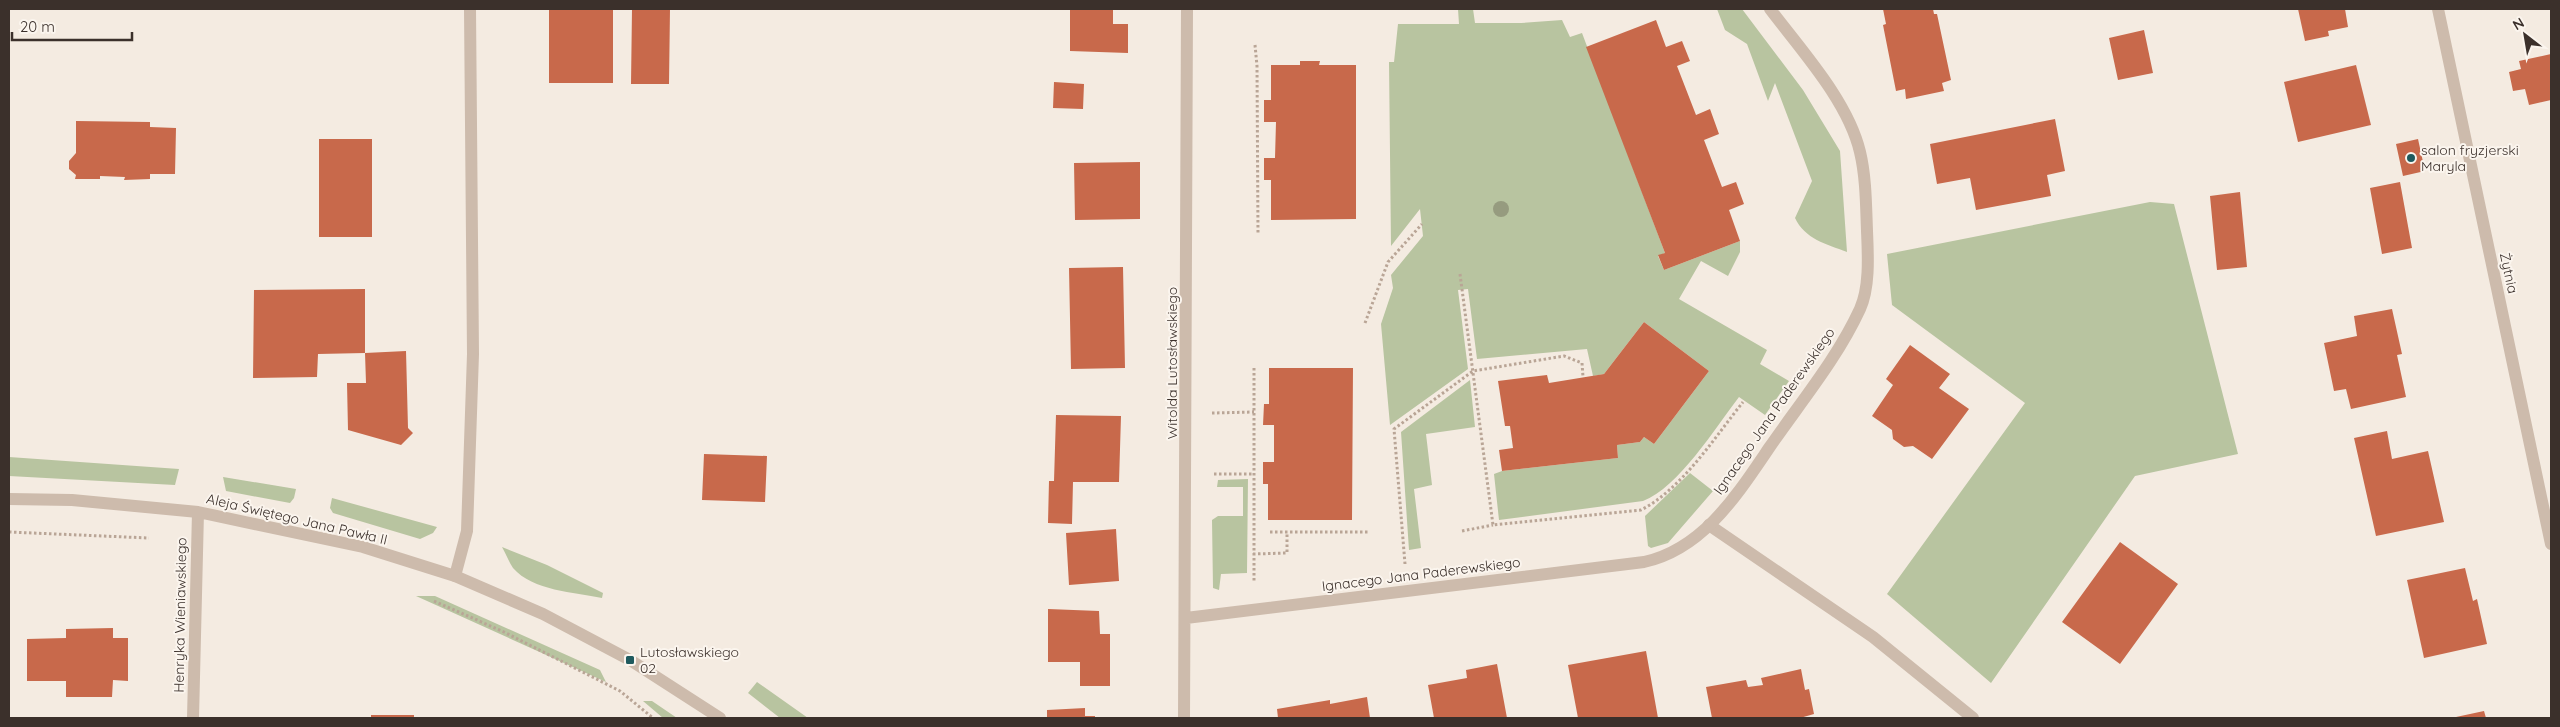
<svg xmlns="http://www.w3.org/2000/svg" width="2560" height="727" font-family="Quicksand,sans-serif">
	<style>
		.green { fill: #b8c4a0 }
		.building { fill: #c8694b }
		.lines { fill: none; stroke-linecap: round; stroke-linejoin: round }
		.path { stroke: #b9a596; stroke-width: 3; stroke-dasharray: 2.5 2.5; stroke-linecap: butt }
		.service { stroke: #cdbbac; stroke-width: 12 }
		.minor { stroke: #cdbbac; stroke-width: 12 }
		.tree { fill: #969b7f }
		.poi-dot { fill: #1f5a5e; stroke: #fbf5ee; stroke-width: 2 }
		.labels { text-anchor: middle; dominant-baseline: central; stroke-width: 4; stroke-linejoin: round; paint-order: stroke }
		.poi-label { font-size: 14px; fill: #3b302b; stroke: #fbf5ee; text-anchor: start }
		.street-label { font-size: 14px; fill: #3b302b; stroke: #fbf5ee }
	</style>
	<rect width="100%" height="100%" fill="#f4ebe1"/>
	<!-- green -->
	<path class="green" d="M1458 9H1473L1475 23H1521L1562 20 1570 37 1582 33 1665 253 1658 256 1664 270 1740 241V252L1728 276 1701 261 1679 299 1767 350 1760 364 1789 381 1765 415 1739 397C1716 427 1678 488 1643 501L1499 520 1494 474 1502 471 1618 458 1617 445 1640 442 1644 437 1654 444 1709 371 1644 322 1604 374 1593 376 1587 349 1477 359 1468 289 1458 290 1468 369 1390 425 1381 324 1393 288 1391 275 1423 236 1420 209 1391 246 1389 62H1394L1398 24H1459Z
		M1717 9H1742L1803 90 1840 151 1847 252C1826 244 1805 239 1795 218L1812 181 1775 83 1768 101 1747 44 1725 30Z
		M2150 202 2174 204 2238 454 2135 476 1991 683 1887 594 2025 403 1892 305 1887 254Z
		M1470 380 1475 427 1426 434 1432 485 1414 489 1421 548 1409 550 1401 432Z
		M9 457 179 469 175 485 9 476Z
		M1690 473 1713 491 1668 543 1651 548 1648 546 1645 516Z
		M223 477 296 489 294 498 290 503 226 491Z
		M1248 479 1247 573 1221 574 1219 590 1213 588 1212 520 1218 516H1243V487H1217L1218 480Z
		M332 498 437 527 433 533 420 539 333 513 330 508Z
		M502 547 547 565 603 593 602 598C574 592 533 591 513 568 509 562 506 554 502 547Z
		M416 596H435L600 670 606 682Z
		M757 682 808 718H780L748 693Z
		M643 701H652L677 718H663Z"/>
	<!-- building -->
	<path class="building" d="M549 9H613V83H549Z
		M632 9H670L669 84H631Z
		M1070 9H1113V24H1128V53L1070 51Z
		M1883 9H1933L1934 14H1937L1951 80 1942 83 1944 91 1906 99 1905 89 1896 91 1883 25 1886 24Z
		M2298 9H2345L2348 27 2328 31 2329 36 2305 41Z
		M1656 20 1666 47 1682 41 1690 61 1677 66 1696 115 1710 109 1719 134 1704 140 1722 187 1736 182 1744 204 1729 210 1740 241 1664 270 1658 255 1665 253 1586 47Z
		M2144 30 2153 73 2118 80 2109 38Z
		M2551 54V100L2529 105 2525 89 2513 91 2509 72 2521 69 2519 61Z
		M1300 61H1320L1319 65H1356V219L1271 220V180H1264V158H1275L1276 122H1264V100H1271V65H1300Z
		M2356 65 2371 125 2298 142 2284 82Z
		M1054 82 1084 84 1083 109 1053 108Z
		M2055 119 2065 171 2047 175 2051 196 1976 210 1970 178 1937 184 1930 144Z
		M76 121 150 122V127L176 128 175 174H150V179L124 180 125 177 100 176V179H75L76 175 69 169V161L76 153Z
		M319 139H372V237H319Z
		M2418 139 2425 171 2403 176 2396 144Z
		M1140 162V219L1075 220 1074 163Z
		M2400 182 2412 248 2382 254 2370 188Z
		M2240 192 2247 267 2217 270 2210 196Z
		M1123 267 1125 368 1071 369 1069 268Z
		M365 289V353L318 354 317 377 253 378 254 290Z
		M2392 309 2402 354 2397 355 2406 397 2351 409 2346 389 2334 391 2324 343 2357 336 2354 316Z
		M1644 322 1709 371 1654 444 1644 437 1640 442 1617 445 1618 458 1502 471 1499 450 1513 448 1510 426H1505L1498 381 1547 375 1549 383 1604 374Z
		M1910 345 1950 374 1939 388 1969 409 1932 459 1913 446 1904 447 1893 439 1892 430 1872 416 1893 385 1886 379Z
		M406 351 408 428 413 433 401 445 348 430 347 383H366L365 353Z
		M1269 368H1353L1352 520H1268V484H1263V462H1274V425H1263L1264 404H1269Z
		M1056 415 1121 416 1119 482H1073L1072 524 1048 523 1049 481H1054Z
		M2387 431 2392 459 2428 451 2444 522 2376 536 2354 438Z
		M704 454 767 456 765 502 702 500Z
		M1116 529 1119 581 1069 585 1066 533Z
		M2120 542 2178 584 2120 664 2062 622Z
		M2465 568 2473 601 2477 599 2487 644 2424 658 2407 580Z
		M1048 609 1099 611 1100 634H1110V686H1080V662H1048Z
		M113 628V638H128V681L113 680 112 697H66V681H27V639L66 638V629Z
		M1646 651 1658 718H1578L1568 665Z
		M1497 664 1507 718H1434L1428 685 1467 678 1466 670Z
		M1801 669 1805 690 1809 689 1814 714 1800 718H1712L1706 687 1746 680 1748 687 1763 685 1761 678Z
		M1367 697 1370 718H1278L1277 709 1330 700V704Z
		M1085 708V716H1095V718H1047V710Z
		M2484 711 2486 718H2456V717Z
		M371 715H414V718H371Z"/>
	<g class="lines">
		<!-- path -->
		<path class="path" d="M1255 45 1257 66 1258 234
			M1460 274 1493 525 1641 510C1682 489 1715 437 1743 402
			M1365 323 1388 262 1422 224
			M1254 368V581
			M1212 413 1254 412
			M1214 474H1253
			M1462 531 1493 525
			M9 532 149 538
			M1270 532H1370
			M1253 554 1287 553V532
			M1405 564 1394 429 1473 371 1564 356 1582 363 1583 377
			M434 601 504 632 620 691 653 718"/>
		<!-- service -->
		<path class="service" d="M1709 525 1873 637 1973 718
			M455 576 467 531 473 354 470 9"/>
		<!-- minor -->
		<path class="minor" d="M2438 9 2551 544
			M9 499 72 500 198 512 363 547 455 576 543 614 630 660 720 718
			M1186 618 1644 562C1703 549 1737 495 1769 448 1800 403 1837 359 1860 309 1870 287 1868 255 1867 231 1866 205 1866 177 1860 152 1848 101 1801 50 1770 9
			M193 718 198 512
			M1184 718 1187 9"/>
	</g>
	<!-- trees -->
	<circle class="tree" cx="1501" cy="209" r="8"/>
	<!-- markers -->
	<g class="poi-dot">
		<circle cx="2411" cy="158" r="5"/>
		<rect x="625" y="655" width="10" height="10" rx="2.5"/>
	</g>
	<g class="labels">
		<!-- poi labels -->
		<g class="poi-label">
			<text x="2421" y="150">salon fryzjerski<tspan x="2421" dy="16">Maryla</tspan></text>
			<text x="640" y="652">Lutosławskiego<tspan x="640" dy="16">02</tspan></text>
		</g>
		<!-- street labels -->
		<g class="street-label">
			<text transform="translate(2509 273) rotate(78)">Żytnia</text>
			<text transform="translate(1172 363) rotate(-90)">Witolda Lutosławskiego</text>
			<text transform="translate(1774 411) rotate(-55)">Ignacego Jana Paderewskiego</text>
			<text transform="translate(297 519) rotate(13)">Aleja Świętego Jana Pawła II</text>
			<text transform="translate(1421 574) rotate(-7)">Ignacego Jana Paderewskiego</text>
			<text transform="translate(180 615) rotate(-89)">Henryka Wieniawskiego</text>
		</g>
	</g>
	<!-- border -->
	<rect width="2560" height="727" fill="none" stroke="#3b302b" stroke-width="20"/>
	<!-- north arrow -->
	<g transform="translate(2525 35) rotate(329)" stroke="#fbf5ee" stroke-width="4" paint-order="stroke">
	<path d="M0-4L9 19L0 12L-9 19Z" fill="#3b302b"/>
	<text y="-8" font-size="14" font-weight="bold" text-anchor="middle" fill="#3b302b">N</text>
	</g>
	<!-- scale -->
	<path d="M12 32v8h120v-8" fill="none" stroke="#3b302b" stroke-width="2.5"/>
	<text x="20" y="32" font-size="15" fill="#3b302b" stroke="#fbf5ee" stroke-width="4" paint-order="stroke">20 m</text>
</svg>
